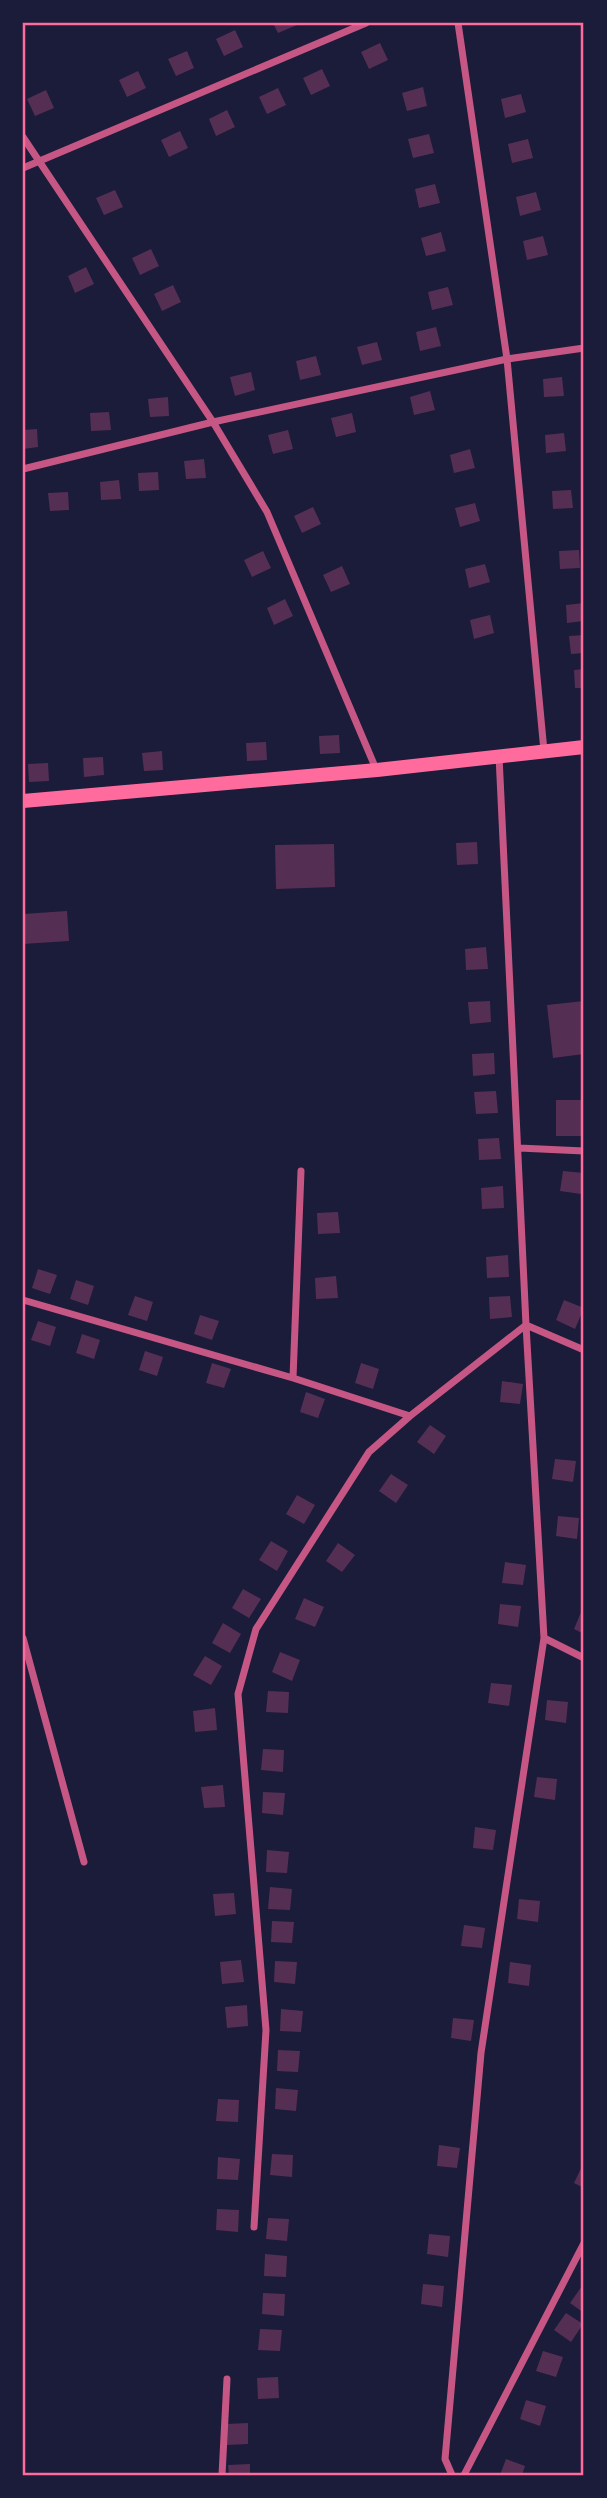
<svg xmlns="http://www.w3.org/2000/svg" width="607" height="2498" font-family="Inter,sans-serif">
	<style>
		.building { fill: #542f53 }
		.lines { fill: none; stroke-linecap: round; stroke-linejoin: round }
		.minor { stroke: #c65784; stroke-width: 7 }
		.secondary { stroke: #ff6b9d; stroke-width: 14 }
		.neatline { fill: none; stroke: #ff6b9d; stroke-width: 2.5 }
	</style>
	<rect width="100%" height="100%" fill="#1b1b3a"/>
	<!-- building -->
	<path class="building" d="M273 23H296L297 25 278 33Z
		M235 30 243 47 224 56 216 39Z
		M380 43 388 60 369 69 361 52Z
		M187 51 194 68 176 76 168 59Z
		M322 69 330 86 311 95 303 78Z
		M138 71 146 88 127 97 119 80Z
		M423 87 427 106 407 111 402 93Z
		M278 88 286 105 267 114 259 97Z
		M46 90 54 108 35 116 27 99Z
		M521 94 526 112 505 118 501 99Z
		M227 110 235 127 216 136 209 119Z
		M180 131 188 148 169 157 161 140Z
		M429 134 434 153 413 158 408 139Z
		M528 139 533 158 512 163 508 144Z
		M435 184 440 203 419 208 415 189Z
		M115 190 123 207 104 215 96 198Z
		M536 192 541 210 520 216 516 197Z
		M441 232 446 251 426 256 421 238Z
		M543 236 548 255 527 260 523 241Z
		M151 249 159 266 140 275 132 258Z
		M86 267 94 284 75 293 68 276Z
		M173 285 181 302 162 311 154 294Z
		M448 287 453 305 432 310 428 292Z
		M436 327 441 346 420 351 416 332Z
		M377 342 382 360 362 365 357 347Z
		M316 356 321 375 300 380 296 361Z
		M251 372 255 390 235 396 230 377Z
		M562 377 564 396 544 397 543 379Z
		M430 391 435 410 414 415 410 397Z
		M168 397 169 416 150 417 148 399Z
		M109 412 111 430 91 431 90 413Z
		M352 413 356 432 336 437 331 418Z
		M37 429 38 447 23 449V430Z
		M288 430 293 449 273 454 268 435Z
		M564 433 566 451 546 453 545 435Z
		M470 449 475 468 454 473 450 455Z
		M204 459 206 478 186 479 184 461Z
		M158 472 159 490 139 491 138 473Z
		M119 480 121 499 101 500 100 482Z
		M571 490 573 508 553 509 552 491Z
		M68 492 69 510 50 511 48 493Z
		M475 503 480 521 460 527 455 508Z
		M313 507 321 524 302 533 294 516Z
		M579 550 580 568 560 569 559 551Z
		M263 551 271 568 252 577 244 560Z
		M485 564 490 582 469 588 465 569Z
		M342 566 350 584 331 592 323 575Z
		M285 599 293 616 274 625 267 608Z
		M584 603V621L567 623 566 605Z
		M490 615 494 633 474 639 470 620Z
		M584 635V653L571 654 569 636Z
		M584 669V688H575L574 670Z
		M339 735 340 753 320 754 319 736Z
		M266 742 267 760 247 761 246 743Z
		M162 751 163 770 144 771 142 753Z
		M103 757 104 775 84 777 83 758Z
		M48 763 49 781 29 782 28 764Z
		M477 842 478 864 457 865 456 843Z
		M334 844 335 887 276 889 275 845Z
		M67 911 69 941 23 944V914Z
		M486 947 488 969 466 970 465 949Z
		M490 1001 491 1022 470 1024 468 1002Z
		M584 1001V1054L553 1058 547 1005Z
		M494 1053 495 1074 473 1076 472 1054Z
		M496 1091 498 1113 476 1114 474 1092Z
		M556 1100H584V1136H556Z
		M499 1138 501 1159 479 1160 478 1139Z
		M563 1171 584 1173 581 1194 560 1191Z
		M503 1186 504 1208 482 1209 481 1188Z
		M338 1212 340 1233 318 1234 317 1213Z
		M508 1255 509 1277 487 1278 486 1257Z
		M38 1269 57 1275 50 1294 32 1288Z
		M336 1276 338 1298 316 1299 315 1278Z
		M76 1280 94 1286 88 1305 70 1299Z
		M135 1296 153 1302 147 1321 128 1315Z
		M510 1296 512 1317 490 1319 489 1297Z
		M564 1300 584 1308 575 1329 556 1320Z
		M200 1315 219 1321 212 1340 194 1334Z
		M38 1321 56 1327 50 1346 31 1340Z
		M82 1334 100 1340 94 1359 76 1353Z
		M145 1351 163 1357 157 1376 139 1370Z
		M212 1363 231 1369 224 1388 206 1383Z
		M361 1363 379 1369 373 1389 355 1383Z
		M502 1381 523 1384 520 1404 500 1402Z
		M306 1392 325 1399 318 1418 300 1412Z
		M430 1425 446 1436 434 1454 417 1442Z
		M555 1459 576 1461 573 1482 552 1479Z
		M391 1474 408 1485 396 1503 379 1491Z
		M297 1495 315 1505 304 1524 286 1514Z
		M558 1516 579 1518 577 1539 556 1536Z
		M271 1541 288 1551 277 1571 259 1560Z
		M338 1543 355 1555 342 1572 326 1561Z
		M505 1562 526 1565 523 1585 502 1583Z
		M243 1589 261 1599 249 1618 232 1608Z
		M304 1598 324 1607 315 1627 295 1619Z
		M500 1604 521 1606 518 1627 498 1624Z
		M584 1605V1634L574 1629Z
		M223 1623 241 1634 230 1653 212 1643Z
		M280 1652 300 1660 292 1681 272 1672Z
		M205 1656 222 1666 211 1685 193 1675Z
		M491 1683 512 1685 509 1706 488 1703Z
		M268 1691 289 1692 288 1713 266 1712Z
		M547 1700 568 1702 566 1723 545 1720Z
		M215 1708 217 1730 195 1732 193 1711Z
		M263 1749 284 1750 283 1772 261 1770Z
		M537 1777 557 1779 555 1800 534 1797Z
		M223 1785 225 1807 204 1808 201 1787Z
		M263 1792 285 1793 283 1815 262 1813Z
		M475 1827 496 1830 493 1850 473 1848Z
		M267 1850 289 1852 287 1873 266 1872Z
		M270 1887 292 1889 290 1910 268 1909Z
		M234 1893 236 1914 215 1916 213 1894Z
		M519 1899 540 1901 538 1922 517 1919Z
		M272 1921 294 1922 292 1943 271 1942Z
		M464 1925 485 1928 482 1948 461 1946Z
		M241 1960 244 1982 222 1984 220 1962Z
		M275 1961 297 1962 295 1984 274 1982Z
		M510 1962 531 1965 529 1986 508 1983Z
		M247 2005 248 2026 227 2028 225 2007Z
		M281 2009 303 2011 301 2032 280 2031Z
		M453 2018 474 2020 471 2041 451 2038Z
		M278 2050 300 2051 298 2072 277 2071Z
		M276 2088 298 2090 296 2111 275 2109Z
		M218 2099 239 2100 238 2122 216 2121Z
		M439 2145 460 2148 457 2168 437 2166Z
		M272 2154 293 2155 292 2177 270 2175Z
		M218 2157 240 2159 238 2180 217 2179Z
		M584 2162V2188L574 2183Z
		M217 2209 239 2210 238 2232 216 2230Z
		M268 2218 289 2219 287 2241 266 2239Z
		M429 2234 450 2236 448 2257 427 2254Z
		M265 2254 287 2256 286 2277 264 2276Z
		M423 2284 444 2286 442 2307 421 2304Z
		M582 2286 584 2287V2313L570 2303Z
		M263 2293 285 2294 284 2316 262 2314Z
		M566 2313 583 2324 571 2342 554 2330Z
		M260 2329 282 2330 280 2351 258 2350Z
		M543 2351 563 2357 556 2377 536 2371Z
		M278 2377 279 2398 258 2399 257 2378Z
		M526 2400 546 2406 540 2426 520 2419Z
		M248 2423V2444L227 2445 226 2424Z
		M506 2459 525 2466 522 2475H500Z
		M250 2464V2475H229L228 2465Z"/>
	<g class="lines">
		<!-- minor -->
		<path class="minor" d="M458 23 507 359 544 751
			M23 137 213 422 267 512 376 769
			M23 168 366 23
			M23 469 213 422 507 359 584 348
			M519 1148 584 1151
			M23 1300 293 1378 410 1416
			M293 1378 301 1171
			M23 1638 84 1862
			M544 1638 584 1658
			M254 2227 266 2030 238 1694 256 1629 369 1452 410 1416 526 1325 584 1350
			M222 2475 227 2379
			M452 2475 445 2459 481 2053 544 1638 526 1325 499 756
			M464 2475 584 2243"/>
		<!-- secondary -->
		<path class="secondary" d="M23 801 377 770 584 747"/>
	</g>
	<!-- border -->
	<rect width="607" height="2498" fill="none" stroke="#1b1b3a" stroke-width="49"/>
	<rect x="24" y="24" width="558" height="2450" class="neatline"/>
</svg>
